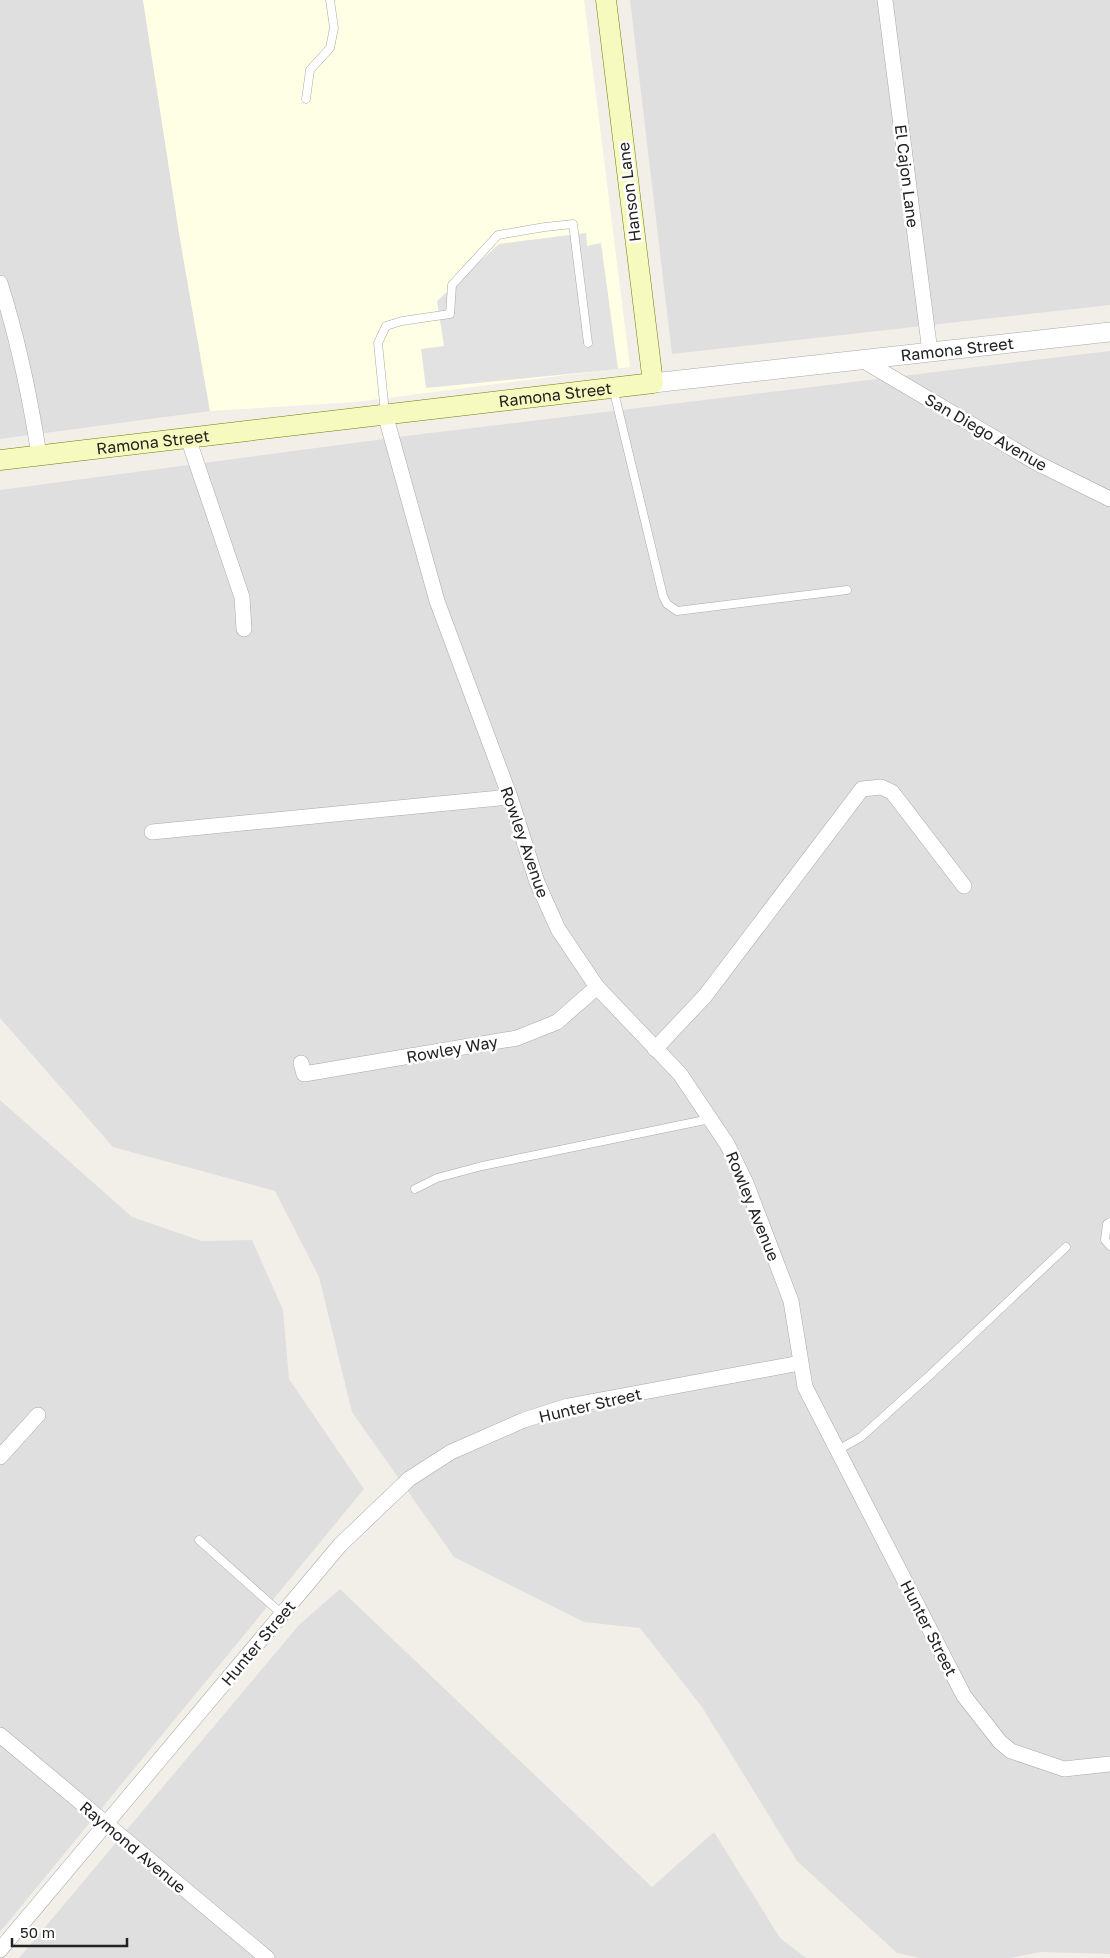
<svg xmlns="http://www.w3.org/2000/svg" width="1110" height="1958" font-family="'Golos Text',sans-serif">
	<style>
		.residential { fill: #e0dfdf }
		.education { fill: #ffffe5 }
		.parking { fill: #e2e2e2 }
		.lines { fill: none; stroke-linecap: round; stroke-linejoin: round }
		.service-casing { stroke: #a9a9a9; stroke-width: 9 }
		.minor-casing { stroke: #a9a9a9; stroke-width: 16 }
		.tertiary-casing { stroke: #a9a9a9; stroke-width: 20 }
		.secondary-casing { stroke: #707d05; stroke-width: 21 }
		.service { stroke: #fff; stroke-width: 8 }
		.minor { stroke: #fff; stroke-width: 15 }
		.tertiary { stroke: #fff; stroke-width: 19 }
		.secondary { stroke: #f7fabf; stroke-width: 20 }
		.labels { text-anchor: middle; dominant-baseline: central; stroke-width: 5; stroke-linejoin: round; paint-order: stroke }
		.street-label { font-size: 16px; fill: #222; stroke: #fff }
	</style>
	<rect width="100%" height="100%" fill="#f2efe9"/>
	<!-- residential -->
	<path class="residential" d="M0 0H143L180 239 210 411 0 439Z
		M630 0H1110V305L672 354Z
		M1110 351V1954L1041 1952 1010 1958H920L897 1953 797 1861 702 1707 640 1628 584 1622 454 1557 352 1412 319 1277 275 1191 113 1147 0 1018V490L414 435Z
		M0 1100 132 1217 202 1241 252 1240 283 1310 289 1379 364 1489 0 1932Z
		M340 1589 652 1887 714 1832 780 1938 806 1958H19L299 1625Z"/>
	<!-- education -->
	<path class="education" d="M143 0H584L630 367 356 402 210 411 180 239Z"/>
	<!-- parking -->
	<path class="parking" d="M586 233 587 246 601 243 618 369 426 388 421 349 444 346 437 301 499 244Z"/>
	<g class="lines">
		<!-- service casing -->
		<g class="service-casing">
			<path id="service" d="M306 99 310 70 330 48 334 28 330 0
				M613 388 663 596 667 604 677 611 847 590
				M385 413 378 343 386 326 402 321 450 314 452 285 498 235 545 227 573 224 588 343
				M415 1189 437 1178 482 1166 710 1119
				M1110 1222 1107 1224 1105 1240 1110 1246
				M838 1450 861 1437 930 1375 1066 1247
				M199 1540 282 1614"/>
		</g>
		<!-- minor casing -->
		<g class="minor-casing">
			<path id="minor" d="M885 0 930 352
				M0 283C18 339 30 397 39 455
				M864 361 1037 463 1110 499
				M385 414 437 601 510 797 537 882 558 929 597 987 680 1074 727 1144 746 1183 791 1301 805 1387 964 1696 1000 1742 1011 1751 1064 1769 1110 1764
				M188 438 242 597 244 629
				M152 832 510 797
				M655 1049 705 996 862 789 881 787 892 792 964 886
				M301 1063 304 1074 517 1038 557 1022 597 987
				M0 1457 38 1415
				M0 1735 267 1958
				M0 1950 340 1545 409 1479 451 1452 524 1420 568 1406 800 1363"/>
		</g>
		<!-- tertiary casing -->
		<g class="tertiary-casing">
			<g id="tertiary">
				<path id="s1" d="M653 383 1110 332"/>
			</g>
		</g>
		<!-- secondary casing -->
		<g class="secondary-casing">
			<g id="secondary">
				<path id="s2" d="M0 460 653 383 606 0"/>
			</g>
		</g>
		<!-- service -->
		<use href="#service" class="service"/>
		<!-- minor -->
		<use href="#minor" class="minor"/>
		<!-- tertiary -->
		<use href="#tertiary" class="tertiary"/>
		<!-- secondary -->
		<use href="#secondary" class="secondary"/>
	</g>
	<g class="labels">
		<!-- street labels -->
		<g class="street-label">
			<text transform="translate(907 176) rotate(83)">El Cajon Lane</text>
			<text transform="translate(629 192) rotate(-97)">Hanson Lane</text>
			<text stroke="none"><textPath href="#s1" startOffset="306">Ramona Street</textPath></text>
			<text stroke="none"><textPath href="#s2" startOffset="559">Ramona Street</textPath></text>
			<text transform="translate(986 432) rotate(30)">San Diego Avenue</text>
			<text stroke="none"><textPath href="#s2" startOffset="154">Ramona Street</textPath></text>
			<text transform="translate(525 842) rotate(71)">Rowley Avenue</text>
			<text transform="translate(452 1049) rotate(-10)">Rowley Way</text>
			<text transform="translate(753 1206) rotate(68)">Rowley Avenue</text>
			<text transform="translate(590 1405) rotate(-13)">Hunter Street</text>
			<text transform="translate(929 1628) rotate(63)">Hunter Street</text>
			<text transform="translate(258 1643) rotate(-50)">Hunter Street</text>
			<text transform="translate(133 1847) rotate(40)">Raymond Avenue</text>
		</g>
	</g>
	<!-- scale -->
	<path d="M12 1938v8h115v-8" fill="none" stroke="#222222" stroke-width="2.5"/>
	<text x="20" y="1938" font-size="15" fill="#222222" stroke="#ffffff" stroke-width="4" paint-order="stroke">50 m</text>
</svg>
